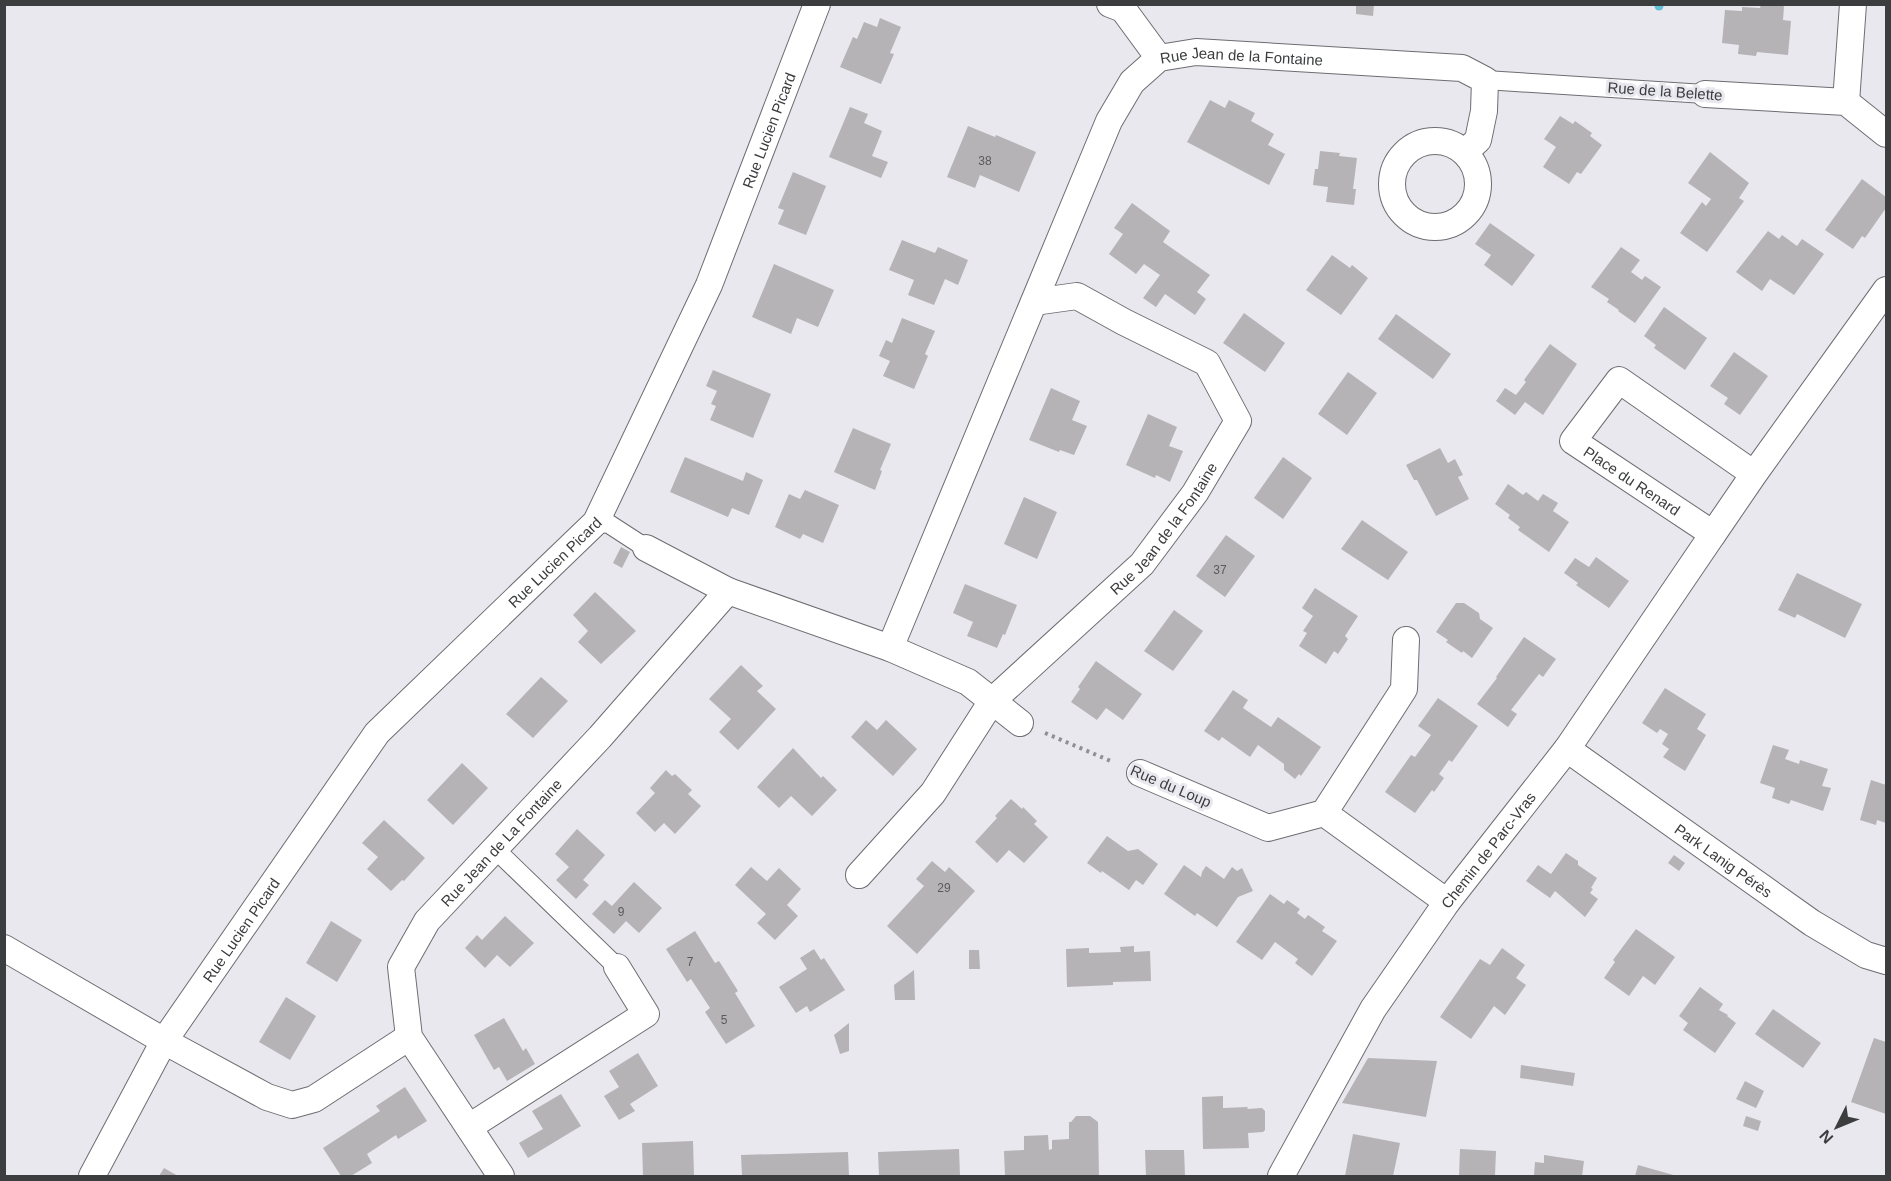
<svg xmlns="http://www.w3.org/2000/svg" width="1891" height="1181" font-family="Arial,sans-serif">
	<style>
		.lines { fill: none; stroke-linecap: round; stroke-linejoin: round }
		.stream { stroke: #64c0d8; stroke-width: 9 }
		.building { fill: #b6b3b7 }
		.pedestrian-casing { stroke: #6d6d72; stroke-width: 20 }
		.minor-casing { stroke: #6d6d72; stroke-width: 28 }
		.path { stroke: #909094; stroke-width: 4; stroke-dasharray: 3 4.5; stroke-linecap: butt }
		.pedestrian { stroke: #fff; stroke-width: 18 }
		.minor { stroke: #fff; stroke-width: 26 }
		.labels { text-anchor: middle; dominant-baseline: central; stroke-width: 6; stroke-linejoin: round; paint-order: stroke }
		.number-label { font-size: 12px; fill: #5a5a5d }
		.street-label { font-size: 15px; fill: #3c3d3f; stroke: #e8e8ee }
	</style>
	<rect width="100%" height="100%" fill="#e8e8ee"/>
	<g class="lines">
		<!-- stream -->
		<path class="stream" d="M1659 4V6"/>
	</g>
	<!-- building -->
	<path class="building" d="M1356 4H1374L1373 16 1356 14Z
		M1761 4H1782L1784 7 1783 20 1791 21 1788 55 1757 52 1756 56 1738 54 1739 45 1722 43 1725 10 1742 11V7L1760 8Z
		M880 18 901 27 890 53 894 54 881 84 840 67 853 37 857 39 864 22 877 27Z
		M1210 100 1225 108 1229 100 1255 113 1251 121 1274 134 1268 145 1285 154 1269 185 1187 142Z
		M850 107 868 114 864 123 882 131 872 156 888 162 881 178 829 157Z
		M1560 116 1573 124 1575 121 1592 133 1590 136 1602 145 1581 174 1577 172 1569 184 1543 167 1556 147 1544 139Z
		M968 126 995 137 996 135 1036 152 1019 192 980 175 975 188 947 177Z
		M1320 151 1340 153 1339 156 1357 158 1353 189H1356L1354 205 1326 202 1328 187 1313 185 1315 169H1318Z
		M1710 152 1749 183 1739 198 1744 201 1707 252 1680 233 1702 202 1706 206 1711 199 1688 183Z
		M793 172 826 186 806 235 778 224 784 210 778 208Z
		M1862 179 1886 197V208L1865 238 1862 236 1853 249 1825 230Z
		M1132 203 1170 231 1163 242 1210 275 1197 292 1206 299 1195 315 1165 294 1156 307 1143 298 1160 275 1144 264 1136 274 1109 254 1123 234 1114 228Z
		M1490 223 1535 255 1512 286 1484 265 1491 255 1475 244Z
		M1768 231 1779 239 1782 235 1797 246 1802 239 1824 254 1794 295 1770 279 1762 291 1736 272Z
		M902 240 935 253 938 247 968 260 958 285 945 279 934 305 908 295 914 280 889 270Z
		M1621 247 1640 260 1631 272 1642 280 1645 276 1661 287 1635 323 1618 311 1619 310 1607 302 1609 299 1591 287Z
		M1332 255 1350 268 1352 265 1368 278 1341 315 1306 290Z
		M774 264 834 290 818 327 797 318 791 334 752 317Z
		M1664 307 1707 338 1685 370 1654 348 1656 345 1644 336Z
		M1244 313 1285 343 1265 372 1223 343Z
		M1396 314 1451 354 1433 379 1378 339Z
		M902 318 935 331 925 354 928 356 914 389 883 376 890 361 879 356 886 340 892 343Z
		M1550 344 1577 364 1543 415 1525 402 1515 415 1496 401 1505 388 1516 395 1526 382 1524 380Z
		M1734 352 1768 376 1740 415 1724 404 1728 398 1710 386Z
		M713 370 771 394 753 438 710 420 716 406 711 404 717 391 706 386Z
		M1348 372 1377 393 1347 435 1318 414Z
		M1051 388 1080 401 1072 420 1087 426 1074 455 1060 450 1059 452 1029 440Z
		M1148 414 1177 427 1169 446 1183 451 1170 482 1156 475 1155 478 1126 465Z
		M853 428 891 444 880 470 882 471 875 490 834 472Z
		M1440 448 1448 463 1455 459 1463 475 1458 477 1469 499 1436 516 1417 480H1414L1406 465Z
		M685 457 743 481 746 472 763 480 749 515 732 508 728 517 670 492Z
		M1283 457 1312 478 1283 519 1254 498Z
		M1508 484 1523 495 1526 492 1538 501 1543 494 1558 503 1553 511 1569 522 1549 552 1518 530 1520 527 1508 518 1510 515 1495 504Z
		M805 490 839 505 823 543 803 534 800 539 775 527 789 494 800 499Z
		M1024 497 1057 512 1037 559 1004 544Z
		M1362 520 1408 552 1388 580 1341 549Z
		M1226 535 1255 556 1225 597 1196 576Z
		M621 547 630 552 622 568 613 563Z
		M1596 557 1629 581 1609 608 1576 585 1578 583 1564 573 1575 558 1589 567Z
		M1797 573 1862 604 1845 638 1797 614 1795 618 1778 610Z
		M965 584 1017 605 1005 635 1003 634 997 648 967 636 973 622 953 613Z
		M1315 588 1358 616 1345 636 1348 639 1338 654 1334 651 1326 664 1299 646 1307 633 1303 631 1313 616 1302 608Z
		M595 592 636 631 601 664 578 642 588 631 573 615Z
		M1456 603H1464L1479 613 1480 619 1493 628 1472 658 1463 651 1462 653 1446 642 1448 640 1436 632Z
		M1174 610 1203 631 1173 671 1144 651Z
		M1524 637 1556 659 1543 677 1539 674 1511 710 1517 714 1508 727 1477 704 1497 678 1496 677Z
		M1096 661 1142 694 1123 720 1106 708 1097 720 1071 702 1080 689 1078 687Z
		M741 665 763 686 757 691 776 709 738 750 719 732 731 719 709 699Z
		M541 677 568 701 533 738 506 714Z
		M1665 688 1706 714 1697 729 1706 735 1685 771 1663 757 1669 749 1662 744 1668 734 1660 729 1657 733 1642 723Z
		M1233 690 1248 700 1243 708 1271 727 1278 717 1321 747 1301 776 1299 774 1295 779 1284 770V764L1258 745 1250 757 1222 737 1219 741 1204 731Z
		M1438 698 1478 726 1452 762 1449 760 1439 774 1444 778 1434 792 1432 790 1415 813 1385 792 1411 755 1415 757 1431 735 1418 726Z
		M866 720 877 730 886 720 917 749 893 776 851 737Z
		M1773 745 1789 750 1785 759 1799 764 1800 760 1828 769 1822 786 1831 788 1823 811 1791 800 1789 804 1772 798 1775 788 1760 783Z
		M793 748 821 778 823 776 837 790 812 816 791 796 779 808 757 787Z
		M462 763 488 788 453 825 427 800Z
		M666 770 672 776 675 774 692 790 688 794 701 806 675 834 664 823 655 832 636 813 655 793 650 788Z
		M1871 780 1886 785V823L1877 820 1876 825 1860 820Z
		M1011 799 1022 809 1023 807 1037 821 1034 824 1048 837 1024 863 1009 850 997 863 975 842 997 818 995 816Z
		M384 820 425 858 404 881 402 880 391 891 367 869 378 857 362 843Z
		M577 829 605 855 583 880 589 885 576 899 556 880 569 867 555 854Z
		M1107 836 1128 851 1138 849 1158 864 1143 885 1136 880 1129 890 1102 871 1101 873 1087 863Z
		M1566 853 1578 861V865L1597 878 1591 888 1593 889 1590 893 1598 899 1585 917 1555 891 1550 898 1526 881 1538 865 1551 874Z
		M1674 855 1685 863 1679 871 1668 863Z
		M932 861 945 872 949 867 975 891 917 954 887 926 924 886 916 879Z
		M1184 865 1201 877 1202 872 1206 866 1224 879 1232 867 1237 871 1242 868 1253 891 1238 897 1217 927 1197 913 1195 916 1164 894Z
		M751 867 767 881 779 868 801 889 787 905 798 916 775 940 757 923 766 914 735 885Z
		M634 882 662 908 639 933 626 921 614 934 592 914 605 900 612 906Z
		M1270 894 1284 904 1287 900 1300 909 1297 913 1305 919 1308 915 1325 927 1322 931 1337 941 1312 976 1295 963 1298 959 1275 942 1262 960 1236 942Z
		M505 916 534 943 510 967 497 955 485 968 465 948 477 935 482 940Z
		M331 921 362 940 337 982 306 963Z
		M1636 929 1675 957 1655 985 1643 976 1629 996 1604 978 1615 962 1613 960Z
		M695 931 715 963 719 961 738 991 735 993 755 1026 726 1044 705 1012 710 1008 691 979 687 982 666 949Z
		M1134 946V952L1150 951 1151 981 1113 982V985L1067 987 1066 949 1089 948V953L1121 952 1120 947Z
		M1502 948 1525 965 1516 978 1526 985 1505 1015 1494 1006 1471 1039 1440 1017 1480 959 1490 965Z
		M814 949 821 960 824 958 845 990 810 1012 807 1006 796 1013 779 987 807 969 800 958Z
		M969 950H979L980 969H969Z
		M914 970 915 1000H895L894 985Z
		M1700 987 1723 1004 1719 1010 1728 1015 1727 1016 1736 1023 1715 1053 1683 1030 1688 1023 1679 1016Z
		M286 997 316 1016 290 1060 259 1042Z
		M1773 1009 1821 1043 1803 1068 1755 1034Z
		M504 1018 523 1051 526 1048 535 1064 507 1081 499 1067 494 1070 474 1035Z
		M849 1023V1051L840 1054 834 1035Z
		M1874 1038 1886 1042V1114L1851 1102Z
		M638 1053 658 1086 630 1104 635 1111 619 1120 604 1096 619 1087 609 1071Z
		M1368 1058 1437 1061 1426 1117 1342 1103Z
		M1521 1065 1575 1073 1573 1086 1520 1078Z
		M1745 1081 1764 1091 1756 1108 1736 1099Z
		M405 1087 427 1121 398 1139 396 1135 367 1154 372 1163 351 1176H341L323 1148 380 1111 376 1106Z
		M561 1094 581 1126 528 1158 519 1143 543 1129 532 1111Z
		M1223 1096V1108L1248 1107 1247 1109 1262 1108 1265 1111V1130L1263 1132 1248 1133 1249 1148 1203 1149 1202 1097Z
		M1076 1116H1090L1098 1122 1099 1176H1005L1004 1151 1024 1150V1136L1048 1135 1049 1150 1052 1149V1140L1069 1139V1122H1071Z
		M1746 1116 1761 1121 1758 1131 1743 1126Z
		M1353 1134 1400 1143 1393 1176H1345Z
		M693 1141 694 1176H643L642 1143Z
		M959 1149 960 1176H879L878 1152Z
		M1460 1149 1496 1151 1495 1176H1459Z
		M1145 1150H1184L1185 1176H1146Z
		M848 1152 849 1176H742L741 1155Z
		M1544 1155 1584 1161 1582 1176 1534 1175 1535 1162 1544 1163Z
		M1638 1165 1677 1176H1635Z
		M164 1168 178 1176H159Z"/>
	<g class="lines">
		<!-- pedestrian casing -->
		<g class="pedestrian-casing">
			<path id="pedestrian" d="M1485 80 1705 94
				M596 522 609 524 646 548
				M494 848 617 967"/>
		</g>
		<!-- minor casing -->
		<g class="minor-casing">
			<g id="minor">
				<path d="M1110 4 1123 9 1159 58"/>
				<path d="M1705 94 1846 102 1886 134"/>
				<path d="M1846 102 1853 4"/>
				<circle cx="1435" cy="184" r="43"/>
				<path id="s1" d="M1754 474 1619 380 1573 441 1713 534 1754 474 1886 290"/>
				<path d="M646 548 728 591 890 648 968 682 1020 723"/>
				<path id="s2" d="M890 648 1109 121 1132 82 1159 58 1196 52 1462 68 1485 80 1484 111 1478 140 1465 152"/>
				<path id="s3" d="M1567 749 1812 923 1866 955 1886 961"/>
				<path d="M1140 773 1268 828 1324 813 1404 689 1406 640"/>
				<path d="M1324 813 1447 902"/>
				<path id="s4" d="M859 875 933 793 992 701 1142 564 1195 493 1238 421 1207 363 1124 322 1077 296 1034 302"/>
				<path d="M4 948 164 1041 267 1097 292 1105 314 1099 409 1037"/>
				<path d="M469 1127 646 1014 617 967"/>
				<path id="s5" d="M92 1176 164 1041 377 733 596 522 709 285 817 4"/>
				<path id="s6" d="M501 1176 409 1037 401 967 427 921 600 737 728 591"/>
				<path id="s7" d="M1281 1176 1373 1009 1447 902 1567 749 1713 534"/>
			</g>
		</g>
		<!-- path -->
		<path class="path" d="M1045 733 1113 762"/>
		<!-- pedestrian -->
		<use href="#pedestrian" class="pedestrian"/>
		<!-- minor -->
		<use href="#minor" class="minor"/>
	</g>
	<g class="labels">
		<!-- number labels -->
		<g class="number-label">
			<text x="985" y="161">38</text>
			<text x="1220" y="570">37</text>
			<text x="944" y="888">29</text>
			<text x="621" y="912">9</text>
			<text x="690" y="962">7</text>
			<text x="724" y="1020">5</text>
		</g>
		<!-- street labels -->
		<g class="street-label">
			<text stroke="none"><textPath href="#s2" startOffset="735">Rue Jean de la Fontaine</textPath></text>
			<text transform="translate(1665 91) rotate(4)">Rue de la Belette</text>
			<text stroke="none"><textPath href="#s5" startOffset="1260">Rue Lucien Picard</textPath></text>
			<text stroke="none"><textPath href="#s1" startOffset="312">Place du Renard</textPath></text>
			<text stroke="none"><textPath href="#s4" startOffset="464">Rue Jean de la Fontaine</textPath></text>
			<text stroke="none"><textPath href="#s5" startOffset="774">Rue Lucien Picard</textPath></text>
			<text transform="translate(1171 786) rotate(23)">Rue du Loup</text>
			<text stroke="none"><textPath href="#s6" startOffset="398">Rue Jean de La Fontaine</textPath></text>
			<text stroke="none"><textPath href="#s7" startOffset="387">Chemin de Parc-Vras</textPath></text>
			<text stroke="none"><textPath href="#s3" startOffset="192">Park Lanig Pérès</textPath></text>
			<text stroke="none"><textPath href="#s5" startOffset="288">Rue Lucien Picard</textPath></text>
		</g>
	</g>
	<!-- border -->
	<rect width="1891" height="1181" fill="none" stroke="#3c3d3f" stroke-width="12"/>
	<!-- north arrow -->
	<g transform="translate(1837 1127) rotate(227)" stroke="#e8e8ee" stroke-width="4.5" paint-order="stroke">
	<path d="M0-4.5L10 22L0 15L-10 22Z" fill="#3c3d3f"/>
	<text y="-9" font-size="16" font-weight="bold" text-anchor="middle" fill="#3c3d3f">N</text>
	</g>
</svg>
